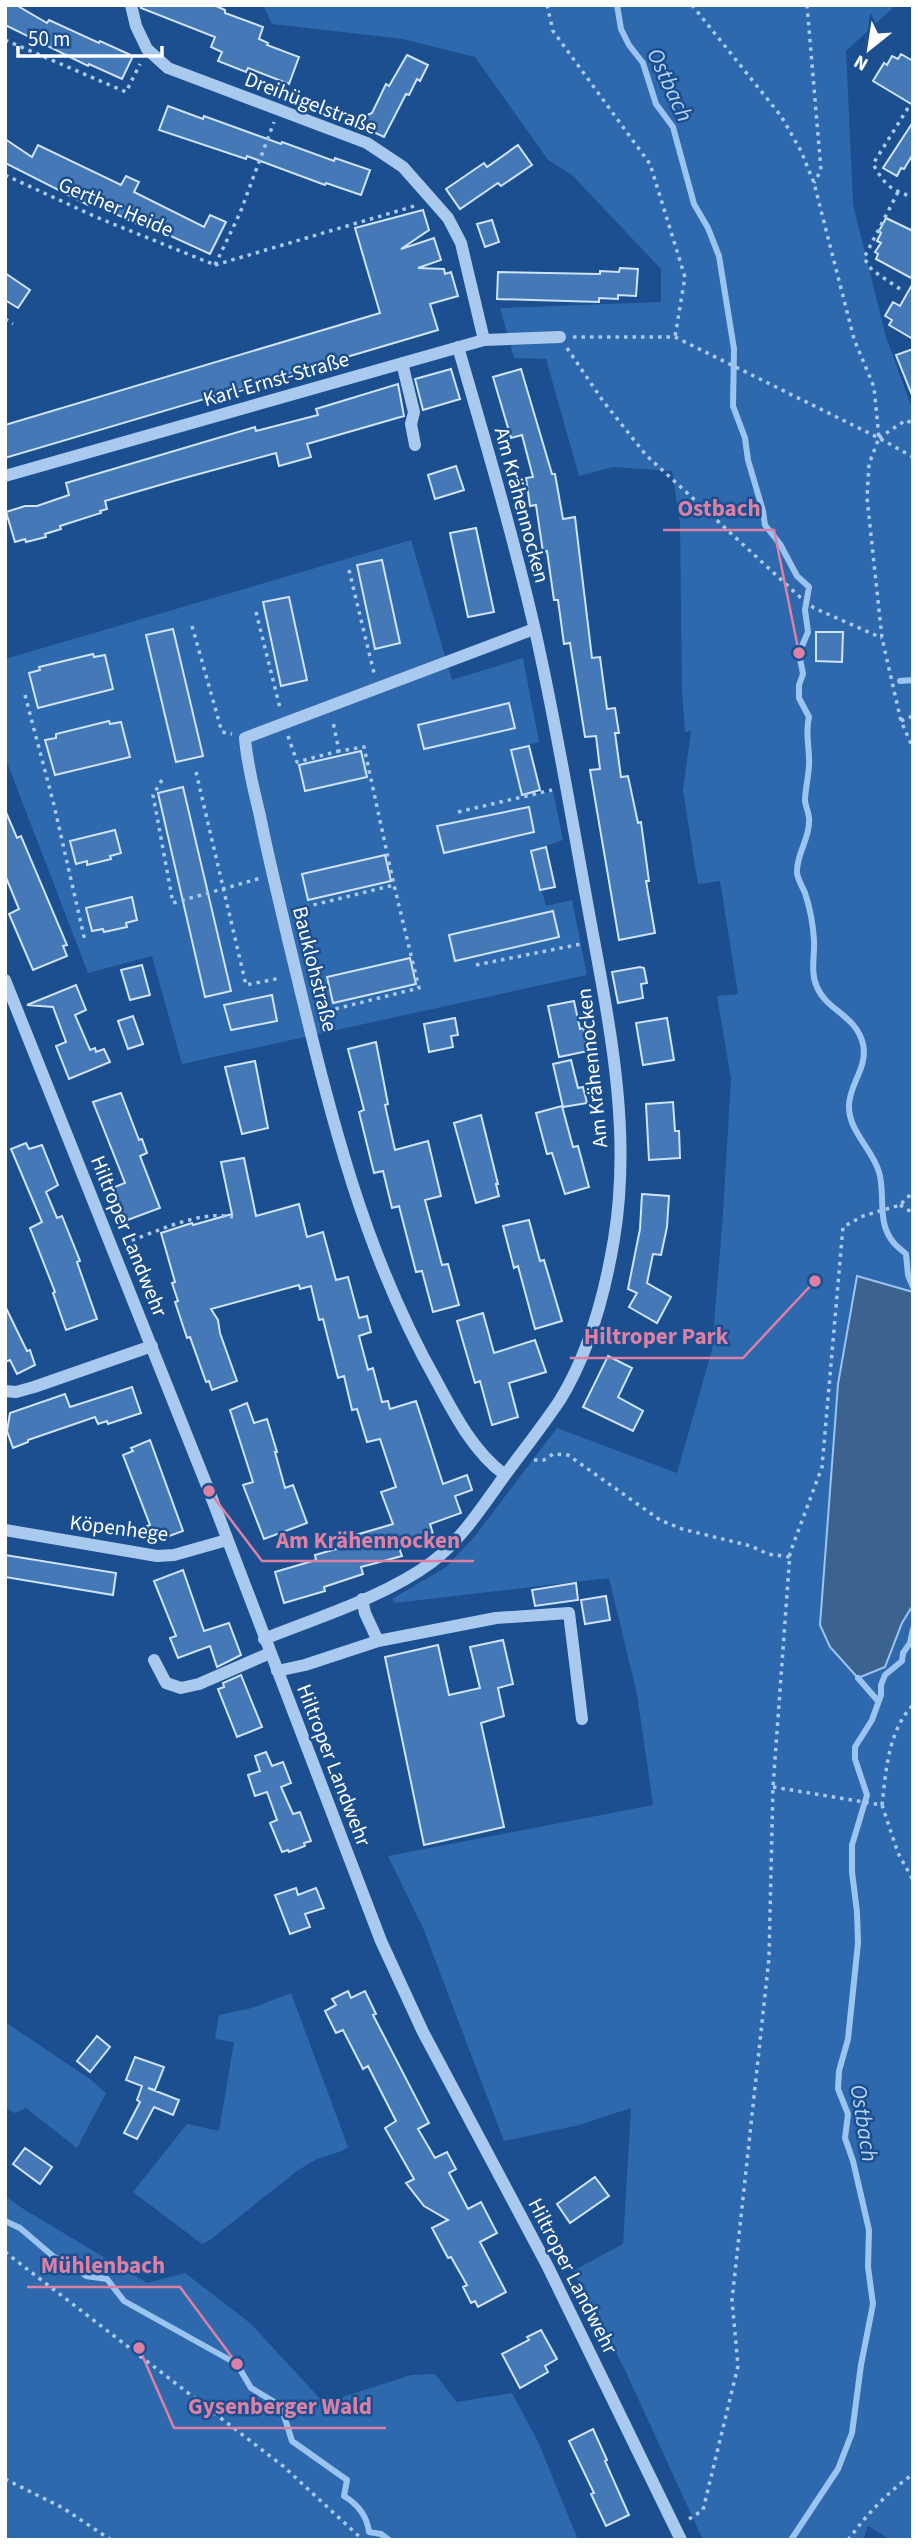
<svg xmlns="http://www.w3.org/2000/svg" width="918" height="2545" font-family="'Source Sans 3',sans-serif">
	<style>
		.green { fill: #2e69ad }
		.water { fill: #3c6290; stroke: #9cc4f0; stroke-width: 2 }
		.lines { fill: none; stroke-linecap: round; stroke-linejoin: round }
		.stream { stroke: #9cc4f0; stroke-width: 6 }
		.building { fill: #4478b7; stroke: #cfe3fa; stroke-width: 2 }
		.path { stroke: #a9c9ee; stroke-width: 3.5; stroke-dasharray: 3.5 5; stroke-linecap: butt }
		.minor { stroke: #a9c9ee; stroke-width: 12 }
		.labels { text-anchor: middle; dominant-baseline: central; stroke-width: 5; stroke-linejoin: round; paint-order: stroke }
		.street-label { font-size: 21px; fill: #fff; stroke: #1b4f8f }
		.water-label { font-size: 23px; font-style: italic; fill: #b5d3f5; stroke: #1b4f8f }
		.leader { fill: none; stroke: #dd80a5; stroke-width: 2.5 }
		.callout-dot { fill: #dd80a5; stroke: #1b4f8f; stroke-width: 2.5 }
		.callout-label { font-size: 23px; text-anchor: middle; font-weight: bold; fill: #dd80a5; stroke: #1b4f8f; stroke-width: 5; stroke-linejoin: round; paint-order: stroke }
	</style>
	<rect width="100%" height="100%" fill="#1b4f8f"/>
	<!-- green -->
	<path class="green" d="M263 5H896L846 51 853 204 886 337 913 411V2540H891L868 2526 863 2540H703L625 2370 573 2271 623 2244 631 2108 579 2125 504 2141 423 1928 388 1856 653 1805 637 1694 609 1578 395 1603 392 1599 446 1567 475 1536 557 1428 677 1473 712 1350 723 1213 731 1079 717 996 738 994 720 881 698 884 683 791 691 731 685 732 682 690 680 524 672 471 613 467 579 476 546 359 514 358 500 308 661 302V269L572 175 548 160 475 57 403 39 272 24Z
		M411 540 452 680 523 658 539 742 512 750 522 794 553 792 563 840 531 851 546 906 572 900 587 975 182 1064 152 956 88 973 5 757V659Z
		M291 1993 348 2147 342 2151 317 2159 297 2171 210 2240 202 2244 133 2192 187 2124 219 2131 234 2042 215 2039 219 2015 252 2008Z
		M5 2022 90 2079 106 2093 77 2148 26 2108 15 2113 5 2108Z
		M5 2196 22 2208 147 2283 185 2273 250 2323 324 2403 411 2375 435 2374 457 2402 512 2393 539 2444 578 2540H5Z"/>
	<!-- water -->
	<path class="water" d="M857 1276 913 1292V1605L902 1623 885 1667 858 1678 830 1647 820 1625 838 1384Z"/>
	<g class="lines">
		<!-- stream -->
		<path class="stream" d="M617 5 621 29 629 45 643 63 656 104 673 127 694 204 708 228 719 256 734 349 733 406 745 438 748 460 763 511 765 525 780 544 797 576 809 587 805 610 808 632 799 653 803 674 799 685V698L809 717C805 732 809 744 809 759 810 773 805 787 805 801 806 808 810 815 809 822 809 840 796 855 797 873 798 880 802 886 805 893 810 908 813 924 814 940 815 956 810 972 817 987 827 1011 856 1015 863 1044 868 1068 850 1082 849 1105 848 1131 872 1148 879 1172 886 1195 876 1223 894 1243 897 1247 902 1250 906 1254L908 1275 913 1287
			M900 681 913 680
			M858 1678 878 1701
			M5 2221 20 2228 54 2257 67 2261 86 2276 107 2279 124 2301 237 2364 251 2388 281 2406 292 2441 347 2480 344 2496C359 2505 367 2516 369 2532L381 2534 389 2540
			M791 2540 838 2469 852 2433 861 2365 873 2304 868 2267 869 2230 853 2161 845 2138 848 2114 838 2089 839 2071 848 2039 858 1943 857 1912 852 1872V1845L867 1795 855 1759V1747L872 1720 881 1695V1685L885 1675 902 1661 903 1653 910 1643 913 1629"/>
	</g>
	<!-- building -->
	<path class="building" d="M5 5H16L47 23 49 20 99 43 100 41 133 56 122 79 89 64 88 66 5 25Z
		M140 5H214L225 10V13L263 27 259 39 268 43 267 45 299 57 289 84 248 68 246 72 218 61 222 52 211 47 215 37 141 8Z
		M901 54 913 61V105L873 81 884 63 887 65 892 56 898 59Z
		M407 55 428 65 420 81 417 79 409 95 406 94 384 137 352 122 372 113 386 84 389 86Z
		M168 106 203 119 204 116 281 144 282 142 334 161 335 158 370 170 361 195 326 183 325 185 247 156 246 159 159 130Z
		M913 122V154L904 169 901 168 897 176 883 168Z
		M5 139 32 157 38 145 121 185 126 176 139 182 134 192 204 227 210 215 226 222 210 254 149 226 148 229 90 202 88 205 5 163Z
		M518 145 532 165 501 186 498 183 460 209 446 189 484 163 487 167Z
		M423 210 429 230 401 249 434 238 441 260 418 268 444 269 445 274 451 272 458 296 430 304 438 330 5 458V425L380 313 355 228Z
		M886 218 913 231V279L876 259 878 254 875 252 881 243 877 241 881 233 879 231Z
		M492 220 499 242 485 247 477 224Z
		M620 268 638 269 636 296 618 295V299L599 298V302L497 299 498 272 600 274V271L619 272Z
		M5 273 30 290 18 308 5 300Z
		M913 283V339L889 325 892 320 885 316 893 302 900 306Z
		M913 349V395H912L896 355Z
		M451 369 460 399 423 410 415 379Z
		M521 369 552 474H555L563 519 575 517 592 658 600 657 607 709 615 708 619 733H615L621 777 628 776 638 823 641 822 649 881H646L655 933 619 940 590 770 600 769 596 736 585 737 570 643 564 644 558 600H554L547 551 543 552 536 505 530 506 526 478 533 477 522 435 511 438 493 377Z
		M398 384 404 416 307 444 311 457 279 466 276 453 177 480 105 501 107 509 100 511 101 513 60 526 61 529 45 534 46 537 26 542 25 539 15 542 6 512 25 506H37L69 495 66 483 255 427 256 431 318 415 316 409Z
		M456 466 464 490 435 499 428 475Z
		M476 528 494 612 468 617 450 533Z
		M382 560 400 643 375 649 357 565Z
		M289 597 307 680 281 686 263 602Z
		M173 629 203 756 176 762 146 635Z
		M816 632H843L842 662 816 661Z
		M93 654 94 657 105 655 113 689 38 708 29 673 40 670 39 667Z
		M509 703 515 728 424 749 418 725Z
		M109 721 110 724 121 722 130 757 55 775 45 740 56 738V734Z
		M529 746 540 790 522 795 511 750Z
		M361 751 367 777 305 791 299 765Z
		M183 787 231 991 205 997 158 793Z
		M529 807 534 832 444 853 437 826Z
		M5 810 17 838 21 836 67 945 63 946 67 956 33 970 9 914 19 909 5 875Z
		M115 830 121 853 110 856 111 859 87 865V861L76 864 70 841Z
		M546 847 555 887 540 890 531 851Z
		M385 855 391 881 308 900 302 874Z
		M132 897 137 920 126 923 127 927 104 932 103 929 92 931 86 908Z
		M553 911 559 937 455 961 449 935Z
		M410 958 416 984 333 1003 327 977Z
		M142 965 150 995 130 1000 121 970Z
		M640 967 644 968 647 983 641 984 643 998 618 1003 612 972Z
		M76 985 86 1010 75 1015 90 1050 95 1048 96 1052 104 1049 110 1062 69 1079 56 1046 66 1042 53 1007 27 1005Z
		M272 995 277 1021 231 1030 224 1005Z
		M574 1001 580 1029 584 1028 588 1051 559 1057 548 1006Z
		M133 1016 143 1044 128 1049 118 1021Z
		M455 1018 458 1035 451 1036 453 1047 429 1052 424 1024Z
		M667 1018 674 1060 643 1065 636 1023Z
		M376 1042 388 1104 385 1105 395 1150 428 1141 441 1196 425 1200 442 1265 448 1264 459 1305 433 1312 422 1271 416 1272 399 1206 392 1208 383 1171 374 1173 359 1112 364 1110 348 1049Z
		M571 1060 578 1088 583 1087 587 1103 563 1107 553 1064Z
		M255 1061 268 1128 242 1134 225 1067Z
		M121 1093 139 1140 142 1139 147 1153 140 1156 160 1208 125 1221 112 1188 125 1183 93 1102Z
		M673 1102 675 1131H679L680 1158 649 1160 646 1104Z
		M562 1106 573 1147 578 1146 589 1187 565 1194 552 1153 547 1154 536 1113Z
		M481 1115 498 1184H496L499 1196 476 1203 454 1123Z
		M26 1143 29 1149 42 1145 58 1185 46 1192 57 1218 62 1216 80 1261 77 1262 97 1319 66 1330 53 1293 55 1292 30 1228 42 1222 11 1149Z
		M244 1158 256 1216 299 1204 307 1237 323 1232 336 1280 348 1277 359 1318 367 1316 371 1332 359 1336 368 1370 373 1368 382 1402 388 1401 390 1409 416 1401 443 1484 467 1475 472 1490 455 1496 461 1513 430 1524 433 1534 398 1545 402 1556 361 1567 363 1574 324 1587 325 1591 284 1603 275 1572 316 1560 315 1555 354 1544 352 1536 393 1524 381 1492 396 1487 380 1439 367 1442 357 1409 352 1410 344 1376 338 1378 323 1319 319 1320 311 1286 300 1289 299 1285 211 1309 218 1320 220 1333 237 1381 212 1390 209 1381 206 1382 190 1337 187 1338 175 1302 178 1301 172 1283 175 1282 161 1233 192 1223 193 1225 232 1214 221 1162Z
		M642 1194 669 1196 667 1227 661 1255 653 1254 647 1283 671 1297 657 1323 629 1307 637 1293 628 1289 640 1229Z
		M529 1220 540 1261 544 1260 562 1321 535 1329 518 1266 514 1268 503 1226Z
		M5 1306 27 1351 30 1350 35 1365 17 1374 10 1360 5 1362Z
		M483 1313 494 1353 535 1340 546 1372 509 1383 518 1417 492 1425 480 1381 475 1383 457 1321Z
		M608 1356 632 1368 618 1397 643 1411 633 1431 583 1407Z
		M132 1387 141 1413 108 1424 107 1421 98 1424 95 1417 28 1440V1442L13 1448 7 1431 10 1413 65 1394 70 1407Z
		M247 1403 254 1423 267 1419 277 1452H275L285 1488 293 1485 307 1523 264 1539 243 1485 253 1482 230 1410Z
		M150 1440 183 1531 153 1542 147 1526 150 1525 123 1455 133 1451 131 1448Z
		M5 1555 116 1573 113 1595 5 1577Z
		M183 1570 204 1631 229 1623 241 1655 217 1667 210 1646 178 1658 170 1638 176 1636 154 1581Z
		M576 1583 578 1600 535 1606 532 1590Z
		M606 1596 610 1620 585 1624 581 1600Z
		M503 1640 513 1684 498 1688 504 1716 481 1723 504 1827 424 1845 385 1657 438 1645 449 1695 480 1688 470 1647Z
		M241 1675 262 1727 237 1737 218 1689 224 1687 223 1683Z
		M266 1752 272 1766 283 1762 291 1783 281 1787 293 1814 300 1812 311 1841 304 1843 305 1846 289 1852 288 1850 282 1852 270 1823 277 1820 267 1792 255 1796 248 1775 260 1771 255 1756Z
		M296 1888 298 1895 316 1888 324 1908 305 1914 310 1927 290 1934 275 1895Z
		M348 1991 351 1998 365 1991 376 2014 373 2015 429 2123 418 2129 435 2158 447 2152 456 2169 449 2173 468 2209 481 2202 497 2233 480 2242 506 2292 478 2307 475 2301 471 2303 463 2287 467 2285 451 2257 448 2258 432 2228 448 2220 424 2206 406 2183 414 2179 385 2128 396 2121 368 2066 363 2069 343 2030 336 2033 325 2011 336 2005 332 1999Z
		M97 2036 110 2047 90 2072 77 2061Z
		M135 2057 164 2067 155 2090 148 2088 179 2100 173 2115 154 2107 137 2139 124 2133 140 2102 137 2100 142 2086 126 2080Z
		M25 2148 52 2167 40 2184 13 2164Z
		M595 2177 609 2196 570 2223 557 2204Z
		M541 2330 557 2359 545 2366 548 2372 520 2388 502 2354 529 2340 527 2337Z
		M593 2429 607 2460 605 2461 629 2515 606 2526 591 2494 594 2493 569 2441Z"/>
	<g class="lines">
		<!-- path -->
		<path class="path" d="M547 5 553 31 650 164 685 277 675 337
			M692 5 781 116 801 151 814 183 854 339 874 387 879 438 869 464 867 498 882 638 901 721 913 748
			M807 5 821 170 814 183
			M5 40 126 92 140 64
			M908 108 873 164C885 185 890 190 913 197
			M5 175 96 217 215 265
			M898 192 864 258 872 270 900 289
			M215 265 418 205
			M215 265 240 213 274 122
			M5 319 13 324
			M573 337H675L879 438 913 457
			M567 348 603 401 646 455 801 598 814 608 882 638
			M879 438 906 420 913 424
			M349 570 374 673
			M256 612 280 708
			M192 626 222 732 232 734
			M25 695 54 805 85 941
			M901 721 913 716
			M288 736 297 762 339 751
			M196 772 246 985 281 978
			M162 780 153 795 173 903 261 878
			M458 812 552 790
			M297 909 394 885
			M476 965 581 944
			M319 1013 419 988 394 885 364 747 339 751 333 722
			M900 1205 913 1213
			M124 1243C157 1232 198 1210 233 1217
			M534 1460H544L553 1454 568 1455 660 1520 682 1529 751 1546 768 1554 790 1557
			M773 1787 882 1805C886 1771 888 1731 913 1705
			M882 1805 898 1853 913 1880
			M5 2252 283 2466 363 2540
			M5 2479 63 2508 111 2540
			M689 2519 703 2510 738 2366 732 2300 769 1958 773 1787 790 1553 822 1467 843 1227 863 1216 900 1205 913 1192
			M848 2540C867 2514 887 2493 913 2474"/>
		<!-- minor -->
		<path class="minor" d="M131 5 136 26 147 49 168 68 367 143 403 167 448 218 461 243 484 340
			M402 363 414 412 411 424 415 445
			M5 476 484 340 560 337
			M5 980 209 1491 381 1941 423 2032 548 2267 681 2540
			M5 1391 16 1392 34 1387 152 1346
			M505 1475C474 1452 455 1416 437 1382 357 1241 325 1091 287 935 278 896 268 856 260 816 254 790 247 765 245 738L534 629
			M5 1530 157 1556 174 1555 227 1540
			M362 1599 365 1613 378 1641 496 1618 569 1613 582 1719
			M264 1639C316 1618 387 1596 432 1562 461 1540 482 1507 503 1478 522 1452 542 1427 560 1400 589 1353 605 1293 614 1239 633 1125 607 1014 587 902 570 810 555 717 534 626 512 532 485 440 458 347
			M154 1660 166 1683 181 1688 199 1684 270 1653
			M277 1671 305 1665 378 1641"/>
	</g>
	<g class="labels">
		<!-- street labels -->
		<g class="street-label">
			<text transform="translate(311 103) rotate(21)">Dreihügelstraße</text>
			<text transform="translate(116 207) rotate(23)">Gerther Heide</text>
			<text transform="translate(276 379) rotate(-16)">Karl-Ernst-Straße</text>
			<text transform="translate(522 505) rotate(75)">Am Krähennocken</text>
			<text transform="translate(315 969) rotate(76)">Bauklohstraße</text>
			<text transform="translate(592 1068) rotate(-96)">Am Krähennocken</text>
			<text transform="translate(129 1236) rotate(68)">Hiltroper Landwehr</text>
			<text transform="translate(119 1528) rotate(7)">Köpenhege</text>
			<text transform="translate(334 1765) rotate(69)">Hiltroper Landwehr</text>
			<text transform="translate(573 2276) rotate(63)">Hiltroper Landwehr</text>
		</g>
		<!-- water labels -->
		<g class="water-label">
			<text transform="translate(670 85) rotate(65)">Ostbach</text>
			<text transform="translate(864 2123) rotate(81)">Ostbach</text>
		</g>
	</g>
	<!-- callouts -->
	<path class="leader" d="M799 653L774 530H663M815 1281L743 1358H570M209 1491L262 1561H474M237 2364L180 2287H27M139 2348L174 2428H386"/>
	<g class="callout-dot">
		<circle cx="799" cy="653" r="7"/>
		<circle cx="815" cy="1281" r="7"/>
		<circle cx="209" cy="1491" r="7"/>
		<circle cx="237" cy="2364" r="7"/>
		<circle cx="139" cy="2348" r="7"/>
	</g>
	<g class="callout-label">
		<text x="719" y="516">Ostbach</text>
		<text x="656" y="1344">Hiltroper Park</text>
		<text x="368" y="1548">Am Krähennocken</text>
		<text x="103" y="2273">Mühlenbach</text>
		<text x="280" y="2414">Gysenberger Wald</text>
	</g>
	<!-- border -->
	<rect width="918" height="2545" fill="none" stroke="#ffffff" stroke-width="14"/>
	<!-- north arrow -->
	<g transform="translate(869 49) rotate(210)" stroke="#1b4f8f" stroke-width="5" paint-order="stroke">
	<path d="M0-5L12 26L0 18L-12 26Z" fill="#ffffff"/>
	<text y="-10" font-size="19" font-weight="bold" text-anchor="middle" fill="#ffffff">N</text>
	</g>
	<!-- scale -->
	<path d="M18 46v10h144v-10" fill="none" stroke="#ffffff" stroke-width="3.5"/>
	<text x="28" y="46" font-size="21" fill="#ffffff" stroke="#1b4f8f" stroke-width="5" paint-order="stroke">50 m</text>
</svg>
